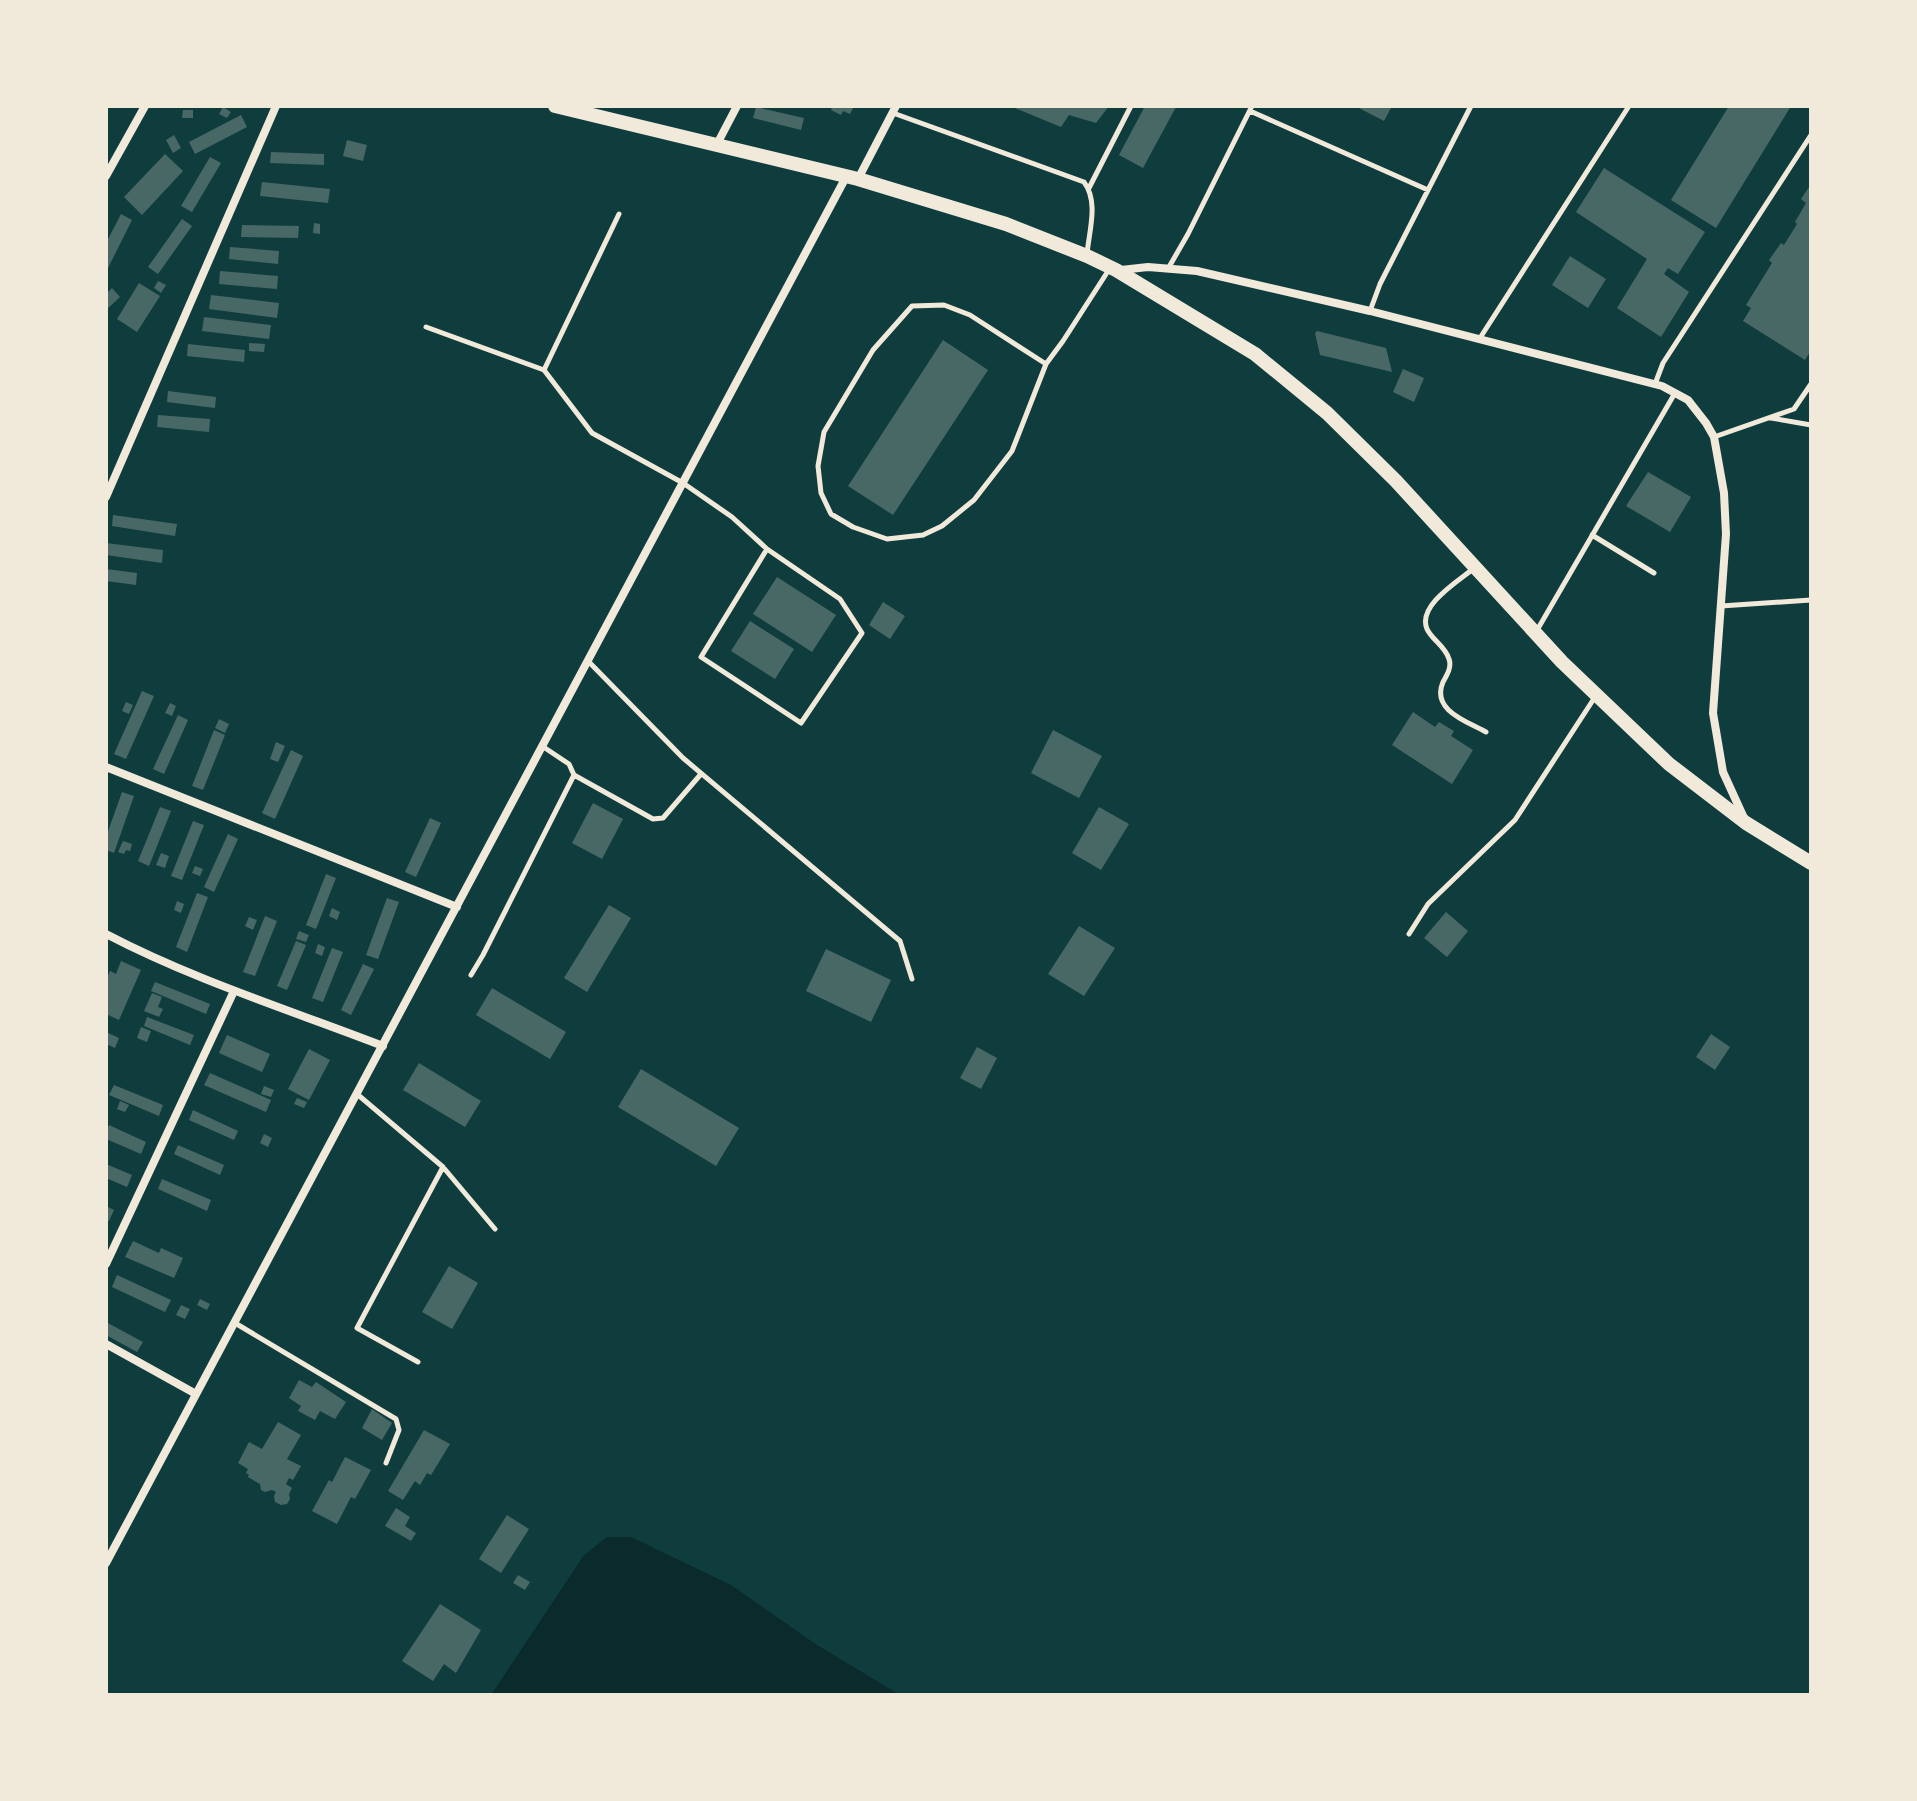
<svg xmlns="http://www.w3.org/2000/svg" width="1917" height="1801" font-family="Figtree,sans-serif">
	<style>
		.water { fill: #0a2a2b }
		.building { fill: #486865 }
		.lines { fill: none; stroke-linecap: round; stroke-linejoin: round }
		.service { stroke: #f1e9da; stroke-width: 5 }
		.minor { stroke: #f1e9da; stroke-width: 8 }
		.secondary { stroke: #f1e9da; stroke-width: 14 }
	</style>
	<rect width="100%" height="100%" fill="#0f3d3e"/>
	<!-- water -->
	<path class="water" d="M607 1537H631L731 1585 817 1645 900 1695H491L584 1555Z"/>
	<!-- building -->
	<path class="building" d="M833 106H854L850 114 843 111 841 115 831 110Z
		M1010 106H1109L1096 123 1069 115 1061 127Z
		M1145 106 1176 107 1143 168 1119 155Z
		M1355 106H1392L1384 121Z
		M1729 106H1791L1716 228 1671 200Z
		M223 107 231 112 227 118 219 114Z
		M756 107 804 118 801 130 753 118Z
		M183 110H193V118H182Z
		M241 115 247 127 195 154 189 142Z
		M174 135 181 148 173 153 166 140Z
		M347 140 367 145 363 161 343 156Z
		M271 152 324 154V165L270 163Z
		M165 154 183 171 142 215 124 197Z
		M210 157 221 163 192 212 181 206Z
		M1604 168 1705 232 1678 274 1668 268 1664 274 1689 292 1661 337 1617 308 1647 259 1576 212Z
		M262 182 330 189 328 203 260 196Z
		M1811 184V350L1805 360 1743 321 1751 308 1746 305 1772 263 1769 260 1781 243 1784 245 1797 224 1795 222 1806 203 1801 199Z
		M121 214 132 220 106 272V243Z
		M182 219 192 226 158 274 148 267Z
		M314 223 320 224V234L313 233Z
		M242 225 299 226 298 238 241 237Z
		M230 247 279 251 278 264 229 259Z
		M1570 256 1606 279 1588 308 1552 285Z
		M220 271 278 276 277 289 219 284Z
		M158 281 166 285 161 293 154 288Z
		M139 283 160 296 137 332 117 319Z
		M112 288 120 297 106 310V294Z
		M211 295 279 303 277 318 209 309Z
		M204 317 271 325 269 339 202 331Z
		M1317 331 1386 348 1392 372 1320 355 1315 333Z
		M943 340 988 370 893 515 848 486Z
		M249 343 265 344 264 352 249 351Z
		M188 344 245 350 244 362 187 356Z
		M1403 369 1424 378 1414 402 1393 392Z
		M168 391 216 397 215 408 167 402Z
		M158 415 210 419 209 432 157 427Z
		M1648 472 1691 497 1670 532 1626 506Z
		M113 515 177 524 175 536 112 526Z
		M106 543 163 550 162 563 106 555Z
		M106 569 137 573 136 585 106 581Z
		M777 577 836 615 812 652 753 614Z
		M883 602 905 616 890 639 869 625Z
		M750 621 794 649 775 679 731 651Z
		M142 691 154 696 126 759 114 754Z
		M126 702 133 705 129 714 122 711Z
		M170 703 176 706 172 716 165 713Z
		M1413 712 1435 727 1439 722 1454 731 1451 736 1473 750 1452 784 1392 745Z
		M178 715 188 720 164 774 153 769Z
		M219 719 229 724 225 733 215 728Z
		M214 730 225 735 203 790 192 786Z
		M1053 730 1102 756 1079 798 1031 773Z
		M276 742 285 746 278 762 270 759Z
		M291 750 303 756 275 819 262 813Z
		M122 792 134 796 114 853 106 850V837Z
		M593 803 623 819 602 859 572 843Z
		M160 807 171 811 149 866 138 861Z
		M1099 807 1129 824 1101 870 1072 853Z
		M430 818 441 823 416 877 405 872Z
		M193 821 204 825 182 880 171 876Z
		M228 834 238 839 214 892 204 887Z
		M123 841 132 844 130 851 126 850 124 854 118 852Z
		M161 853 169 856 165 868 156 865Z
		M195 866 203 869 200 876 192 873Z
		M326 874 336 878 316 929 306 925Z
		M197 893 208 897 187 952 176 947Z
		M387 898 399 902 378 959 366 955Z
		M177 901 184 904 181 913 174 910Z
		M609 905 631 918 587 992 564 978Z
		M332 908 340 912 337 920 329 916Z
		M1446 912 1468 931 1447 957 1424 938Z
		M265 916 277 921 255 976 243 972Z
		M249 917 257 920 253 930 245 926Z
		M1079 926 1115 948 1084 996 1048 974Z
		M299 931 309 935 306 942 296 939Z
		M296 941 306 945 287 990 277 986Z
		M318 944 325 947 322 956 315 953Z
		M332 948 343 952 323 1002 312 998Z
		M826 949 891 980 871 1022 806 991Z
		M121 961 141 970 119 1020 106 1014V980L110 971 116 974Z
		M363 964 374 969 351 1015 341 1010Z
		M155 982 210 1004 206 1014 151 991Z
		M492 988 566 1032 550 1059 476 1015Z
		M152 993 162 997 158 1007 163 1009 159 1017 144 1011Z
		M147 1017 194 1035 190 1045 144 1026Z
		M141 1027 151 1031 147 1042 137 1038Z
		M106 1032 119 1038 115 1048 106 1044Z
		M1711 1034 1730 1047 1715 1070 1696 1057Z
		M227 1035 270 1054 262 1072 219 1053Z
		M977 1047 997 1058 981 1089 960 1078Z
		M309 1049 330 1060 309 1100 288 1089Z
		M419 1063 481 1101 465 1127 403 1090Z
		M641 1069 739 1128 716 1166 618 1107Z
		M210 1073 271 1100 266 1112 204 1085Z
		M114 1085 163 1105 159 1116 109 1095Z
		M264 1086 274 1090 271 1097 261 1094Z
		M297 1098 307 1102 304 1108 294 1104Z
		M120 1101 129 1105 125 1112 117 1109Z
		M193 1110 238 1131 234 1140 189 1120Z
		M109 1125 146 1142 141 1154 106 1139V1133Z
		M264 1134 272 1138 268 1147 260 1143Z
		M178 1145 224 1165 220 1175 174 1154Z
		M106 1164 132 1175 127 1187 106 1178Z
		M162 1179 211 1200 207 1211 158 1189Z
		M106 1206 114 1210 109 1221 106 1220Z
		M133 1241 159 1253 161 1248 183 1258 174 1278 125 1257Z
		M449 1266 478 1283 452 1329 422 1312Z
		M117 1275 171 1300 165 1312 112 1287Z
		M200 1299 210 1304 207 1310 197 1305Z
		M181 1305 190 1309 185 1319 176 1315Z
		M106 1322 143 1342 137 1352 106 1335Z
		M299 1380 312 1387 316 1382 346 1402 335 1419 320 1411 315 1420 298 1411 301 1406 289 1398Z
		M372 1409 392 1423 382 1440 362 1428Z
		M278 1422 301 1435 287 1459 301 1466 293 1480 289 1478 286 1484 292 1488 289 1494 290 1499 287 1504 281 1505 275 1502 274 1496 276 1492 272 1490 265 1492 261 1490 260 1484 248 1477 249 1475 246 1473 248 1469 238 1463 249 1442 262 1449Z
		M424 1430 450 1444 431 1475 427 1473 420 1485 415 1481 403 1500 388 1491Z
		M345 1457 371 1470 355 1499 351 1497 337 1524 312 1511 329 1480 332 1482Z
		M396 1508 410 1517 405 1526 416 1533 411 1541 385 1526Z
		M507 1515 529 1529 501 1573 479 1559Z
		M518 1575 530 1582 525 1590 513 1583Z
		M440 1604 481 1630 456 1673 444 1664 433 1681 402 1661Z"/>
	<g class="lines">
		<!-- service -->
		<path class="service" d="M1250 111 1428 190
			M893 113 1084 182C1099 202 1089 231 1087 254
			M1089 188 1131 106
			M1169 267 1188 234 1252 106
			M1370 311 1380 284 1471 106
			M426 327 544 370 592 433 683 483 732 517 767 549 701 657 801 723 862 633 840 599 767 549
			M1480 338 1629 106
			M1046 364 1012 451 974 500 942 526 923 535 887 539 853 527 831 514 821 493 818 466 824 432 873 350 912 306 944 305 970 315 1046 364 1063 341 1110 268
			M544 370 619 214
			M1655 384 1663 363 1811 135
			M1771 418 1811 425
			M1714 437 1794 409 1811 384
			M1592 535 1654 573
			M1473 569C1458 581 1417 606 1427 629 1432 640 1445 646 1449 659 1452 667 1447 675 1443 682 1431 710 1466 721 1486 732
			M1721 606 1811 600
			M1536 632 1675 393
			M588 661 683 758 900 941 912 979
			M574 775 653 819 663 818 701 774
			M1409 934 1428 904 1515 820 1595 697
			M471 975 483 955 574 775 569 764 542 746
			M357 1094 443 1167 357 1328 418 1362
			M443 1167 495 1229
			M235 1323 396 1419 399 1430 386 1463"/>
		<!-- minor -->
		<path class="minor" d="M716 146 737 106
			M106 176 145 106
			M858 179 896 106
			M1121 270 1148 267 1197 271 1370 311 1662 386 1688 400 1706 423 1714 437 1724 493 1726 534 1713 713 1723 772 1744 818
			M106 497 276 106
			M106 767 457 907
			M106 934C194 980 290 1010 383 1046
			M106 1264 234 991
			M106 1344 196 1394
			M106 1563 846 177"/>
		<!-- secondary -->
		<path class="secondary" d="M555 106 858 179 1006 224 1087 256 1116 270 1255 354 1327 413 1396 481 1562 662 1669 764 1746 823 1811 863"/>
	</g>
	<!-- border -->
	<rect width="1917" height="1801" fill="none" stroke="#f1e9da" stroke-width="216"/>
</svg>
